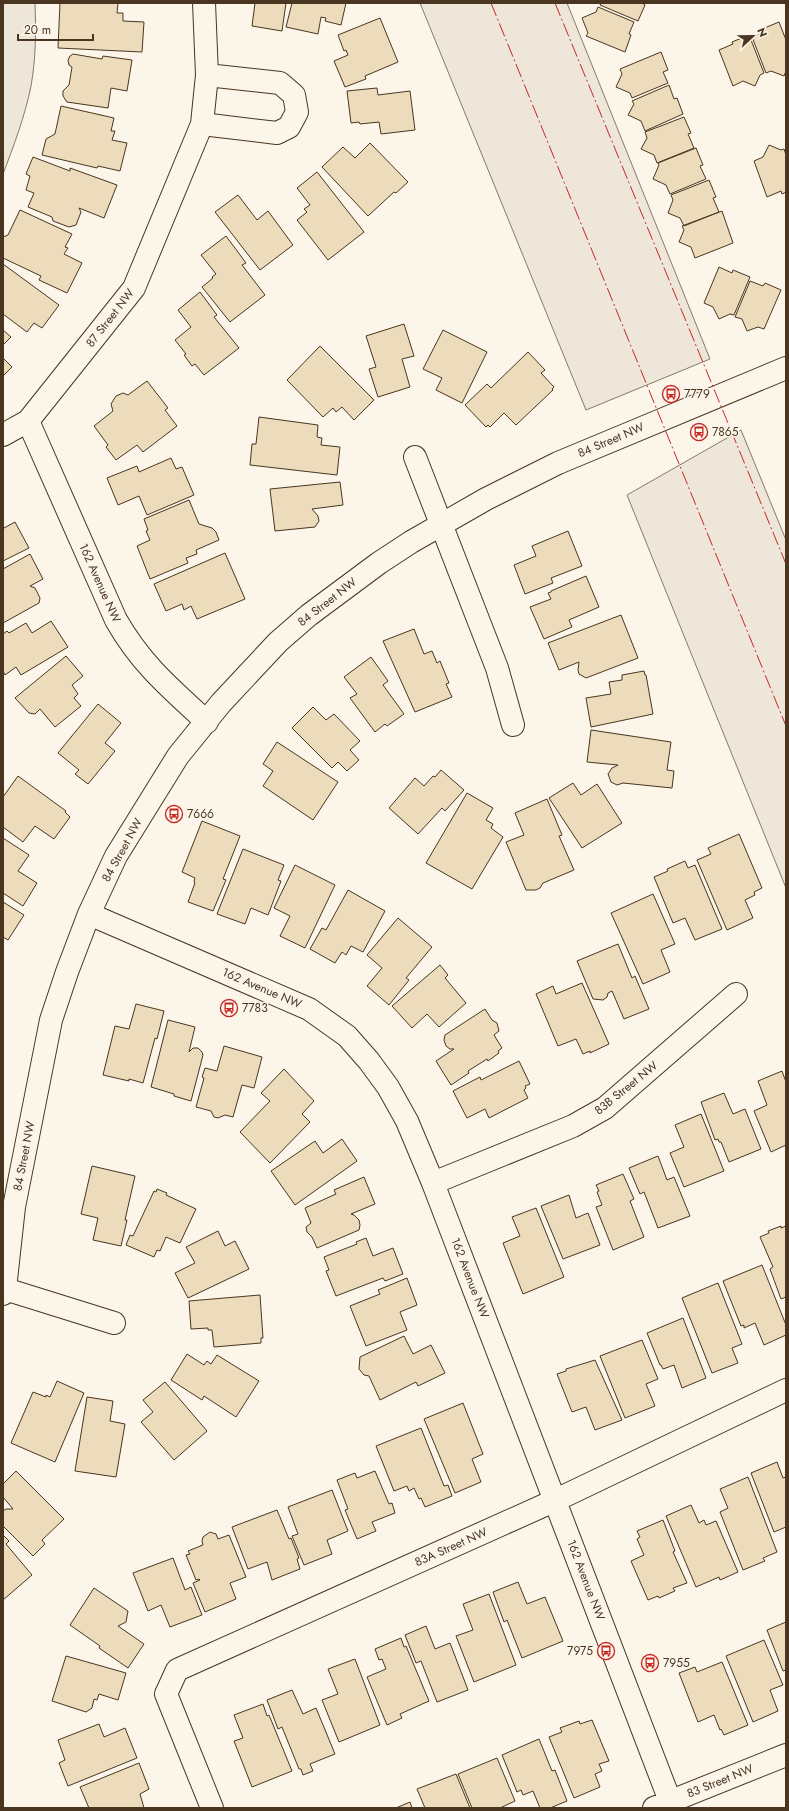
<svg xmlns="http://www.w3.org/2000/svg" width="789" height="1811" font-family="Jost,sans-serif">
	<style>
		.green { fill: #ede6d9; stroke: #887966 }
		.building { fill: #ecdcbc; stroke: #4a3520 }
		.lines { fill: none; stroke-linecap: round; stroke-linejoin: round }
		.minor-casing { stroke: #4a3520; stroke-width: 24 }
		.minor { stroke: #fbf6e9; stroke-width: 22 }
		.power { stroke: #c62828; stroke-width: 1; stroke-dasharray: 14 3 2 3; stroke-linecap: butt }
		.labels { text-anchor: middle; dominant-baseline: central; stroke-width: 3; stroke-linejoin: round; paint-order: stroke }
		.street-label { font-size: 12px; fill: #4a3520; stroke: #fbf6e9 }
		.poi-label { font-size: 12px; fill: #4a3520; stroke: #fbf6e9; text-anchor: start }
	</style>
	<rect width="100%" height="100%" fill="#fbf6e9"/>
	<!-- green -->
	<path class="green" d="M3 3H35C36 31 36 58 31 86 25 116 14 145 3 174Z
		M420 3H567L710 359 586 410Z
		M741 430 786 540V888L627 495Z"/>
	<!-- building -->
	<path class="building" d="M60 3H118L117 13H123V21L144 22 142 52 58 48Z
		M255 3H286L282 31 252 26Z
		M292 3H346L341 25 325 21 326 18 321 17 318 34 286 27Z
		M601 3H642L645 5 638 21 600 5Z
		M598 7 634 22 629 34 631 35 625 52 586 36 588 33 582 18 596 12Z
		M380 18 398 62 365 76 366 79 345 87 334 61 348 55 346 50 344 51 338 35Z
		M779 22 786 40V71L784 76 771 71 766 73 752 37 764 32 762 29Z
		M749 35 764 73 760 75 755 86 743 81 733 86 719 50 733 44 732 42Z
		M661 52 668 70 663 72 668 83 632 98 630 93 616 87 622 74 620 69Z
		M73 54 102 59 103 56 132 60 127 91 111 88 108 108 67 102 63 96V91L69 85 72 67 69 65 68 60 70 56Z
		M669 85 674 99 677 98 683 114 645 131 641 121 628 115 634 104 632 101Z
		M377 88 378 95 410 91 415 130 381 134 379 122 360 124 359 122 351 123 347 91Z
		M61 106 114 118 111 131H115L112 140 127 143 120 171 98 166 97 168 42 155 46 139 55 134Z
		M684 117 691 133 688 134 694 148 657 163 654 155 641 149 647 138 645 132Z
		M370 143 408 182 396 193 394 192 368 216 322 167 343 147 355 158Z
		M769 145 781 150 784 149 786 155V192L782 194 781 191 767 197 754 161 763 157Z
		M696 148 703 165 700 166 706 179 670 194 666 185 653 179 659 165 658 163Z
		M33 157 70 171V168L117 185 104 218 79 208 81 212 76 225 69 227 53 221 52 217 28 207 34 193 26 190 30 176 26 174Z
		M317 172 364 232 328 260 297 220 307 212 304 209 310 205 297 188Z
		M709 180 716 197 713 198 719 212 684 226 680 218 668 213 673 200 671 195Z
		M238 195 257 220 268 211 293 245 260 270 215 212Z
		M20 210 72 234 65 247 68 248 64 254 82 263 67 293 39 280 41 276 3 258V237L8 235Z
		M722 211 733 243 695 258 691 247 679 242 684 230 682 226Z
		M226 236 246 263 242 265 265 295 230 322 202 287 213 278 212 277 216 274 201 255Z
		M3 264 59 305 42 328 34 323 27 332 3 314Z
		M719 267 732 273 733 270 750 277 734 315 730 314 719 319 713 307 704 303Z
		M750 281 763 286 765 283 781 290 764 329 758 327 747 331 742 319 735 317Z
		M200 292 217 315 214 317 239 348 204 375 195 364 192 366 184 355 186 354 175 340 191 327 178 310Z
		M404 324 414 356 402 359 410 387 378 397 369 369 376 367 366 336Z
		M3 330 11 337 3 345Z
		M443 330 487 352 462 403 436 390 442 378 423 369Z
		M320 346 374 400 354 420 342 407 336 412 333 408 323 417 287 380Z
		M528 352 545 370 541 373 554 387 552 389 553 390 516 425 504 413 490 427 488 425 486 427 465 405 487 384 491 388Z
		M3 358 12 367 3 376Z
		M147 381 168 408 165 410 177 426 143 452 137 445 116 460 106 447 108 445 94 426 113 411 111 404 116 396 123 393 128 395Z
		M259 417 318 425 317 437 322 438 321 445 340 447 337 475 250 465 252 444H256Z
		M171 458 176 469 182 467 194 495 147 515 139 496 118 505 107 478 137 466 139 472Z
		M340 482 343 505 312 509 318 516 319 521 315 527 275 531 270 489Z
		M189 500 199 524 212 528 216 532 219 540 196 550 197 554 186 558 188 563 150 579 137 546 150 540 146 531 148 530 144 519Z
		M15 522 29 548 3 561V526L4 528Z
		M568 531 582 566 551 578 553 583 525 594 514 565 536 556 532 546Z
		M225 553 245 599 197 619 191 606 184 610 182 604 166 611 154 584Z
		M30 554 43 579 30 586 35 588 40 598 39 603 3 623V569Z
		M586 576 599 607 569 620 572 627 544 639 530 607 551 599 548 593 551 592V591Z
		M621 615 638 658 586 678 579 674 578 670 579 662 559 670 548 643Z
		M51 621 68 647 21 675 16 667 5 675 3 671V634L7 631 9 633 26 623 32 633Z
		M414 629 424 654 432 651 437 663 440 661 449 683 446 684 452 697 415 712 383 641Z
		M66 656 83 676 72 685 78 694 74 698 81 706 55 727 40 709 35 714 29 713 15 698Z
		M371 657 388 681 383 685 404 714 387 726 385 724 375 732 350 698 357 694 344 677Z
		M644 671 645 675H646L653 714 591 727 586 698 611 694 609 682 622 680V675Z
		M98 704 121 723 105 743 115 751 88 784 75 774 79 770 58 753Z
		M313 707 326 720 334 714 360 741 350 750 359 760 347 771 338 762 332 768 292 728Z
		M591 730 671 742 667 770 674 771 672 788 623 783 617 785 611 782 608 774 612 768 618 765 587 762Z
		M277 742 338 782 313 820 263 786 273 771 263 764Z
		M441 770 464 790 445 811 442 808 418 834 389 808 415 778 424 786 433 776 435 777Z
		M18 776 66 811 65 812 70 817 54 839 35 826 23 842 3 827V797Z
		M573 783 581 795 597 784 622 823 582 848 549 798Z
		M467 793 493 808 486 820 493 824 491 828 503 837 472 889 426 863Z
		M547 799 562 835 559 836 574 870 543 883 540 888 536 890H526L506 842 524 835 515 813Z
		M202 821 240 836 223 879 226 880 213 911 188 902 195 883 194 882 195 878 182 872Z
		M739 834 762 888 754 892 755 895 745 900 753 918 727 930 697 860 711 854 708 848Z
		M3 838 29 855 18 871 37 883 23 906 3 893Z
		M243 849 284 865 278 880 281 881 268 915 251 908 245 924 217 914Z
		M685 861 688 868 695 865 722 929 695 940 685 918 673 923 654 877 668 871 667 869Z
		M295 865 335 885 305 948 280 936 290 916 274 908Z
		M348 890 385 911 363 952 351 946 346 955 342 952 335 963 310 949 322 928 326 930Z
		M653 894 675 944 661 950 670 972 643 984 611 913Z
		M3 902 24 915 8 940 3 937Z
		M398 918 432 947 406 978 409 980 389 1005 367 986 382 968 367 955Z
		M618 944 632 978 635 976 649 1009 624 1019 612 991 608 993 607 997 603 1000 593 999 577 961Z
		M440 965 448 975 445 978 466 1003 439 1027 427 1014 412 1028 392 1006Z
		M582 983 609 1044 590 1053V1051L583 1054 576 1039 558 1046 536 994 553 986 556 994Z
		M136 1004 164 1011 157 1039 155 1038 143 1083 129 1079V1081L103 1075 115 1026 129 1029Z
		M485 1009 492 1020 497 1023 499 1031 494 1035 502 1048 498 1051 499 1053 488 1061 487 1059 468 1071 469 1073 451 1085 436 1061 454 1049H450L446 1046 444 1040 445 1035Z
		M168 1020 195 1027 189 1052 193 1048H198L202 1052 203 1055 191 1101 174 1096V1094L151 1087Z
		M224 1046 262 1057 254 1088 242 1085 233 1117 225 1115 218 1118 214 1117 211 1111 196 1107 204 1078 202 1077 205 1068 217 1071Z
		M519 1061 530 1084 525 1086 526 1088 524 1090 528 1098 489 1118 485 1109 467 1118 453 1091 480 1077 481 1080Z
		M284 1069 314 1101 302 1114 310 1122 270 1163 240 1132 270 1101 261 1093Z
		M782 1071 786 1082V1145L771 1152 754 1111 767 1105 758 1081Z
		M724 1093 733 1114 745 1109 761 1149 729 1162 721 1142H719L718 1139 715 1140 701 1102Z
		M701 1114 724 1171 684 1187 670 1153 684 1147 675 1125Z
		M342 1139 357 1161 295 1205 271 1171 315 1141 323 1153Z
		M658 1156 667 1180 674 1177 690 1216 658 1228 644 1192 640 1194 629 1168Z
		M92 1166 135 1176 125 1220H127L121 1246 93 1240 98 1218 81 1214Z
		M623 1174 634 1199 630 1201 644 1237 613 1250 596 1207 602 1205 597 1192 599 1191 596 1185Z
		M364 1177 375 1204 351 1214 354 1215 359 1220 360 1225 359 1230 317 1248 312 1237 307 1232 306 1227 311 1223 305 1208 336 1194 334 1190Z
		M157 1189 167 1193 166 1195 196 1209 180 1243 166 1237 160 1251 157 1250 154 1257 126 1245 130 1235 133 1236 154 1191 156 1192Z
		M569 1195 576 1218 588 1213 600 1245 563 1259 541 1206Z
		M536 1208 564 1277 523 1294 503 1243 520 1236 512 1217Z
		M781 1226V1228L786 1226V1297L781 1299 770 1269 773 1267 760 1237 769 1233 768 1231Z
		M218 1231 225 1246 235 1241 249 1269 188 1298 175 1273 195 1263 186 1247Z
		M366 1238 373 1256 393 1248 403 1274 385 1281 383 1278 336 1296 326 1271 329 1270 324 1257 357 1244 356 1242Z
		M762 1265 786 1325V1335L764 1345 755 1323 744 1328V1325L741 1326 723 1281Z
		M407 1278 417 1305 400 1312 407 1330 366 1346 350 1306 380 1294 378 1290Z
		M718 1283 742 1344 732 1348 738 1363 712 1373 682 1298Z
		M260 1295 263 1338H261V1343L214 1347 212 1330H208V1328L191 1329 189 1301Z
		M683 1318 706 1378 682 1388 674 1365 663 1369 661 1365H660L647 1333Z
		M404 1336 413 1354 431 1345 445 1373 418 1386 416 1382 380 1400 369 1376 364 1375 359 1369 360 1357Z
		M642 1340 658 1379 646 1384 655 1406 625 1418 600 1356Z
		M187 1354 204 1365 207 1361 211 1364 217 1355 259 1381 236 1417 204 1396 202 1400 171 1380Z
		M595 1360 622 1420 595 1430 586 1407 572 1412 557 1374 566 1371V1369Z
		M57 1381 84 1393 55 1462 11 1443 33 1392 46 1397V1395L50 1397Z
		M165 1382 207 1431 174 1460 141 1422 153 1412 143 1400Z
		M87 1397 113 1401 110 1421 125 1424 116 1477 75 1471Z
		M463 1403 483 1454 472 1459 481 1482 455 1493 424 1419Z
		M421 1428 444 1486 448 1485 452 1496 425 1507 421 1498 419 1499 414 1488 409 1491 407 1486 394 1491 376 1446Z
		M777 1462 783 1478 786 1477V1527L774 1532 751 1473Z
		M16 1471 64 1519 42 1540 45 1544 33 1556 3 1526V1511L6 1509H13L3 1497V1484Z
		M375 1471 389 1504 392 1503 395 1513 372 1522 376 1531 357 1539 345 1510 348 1509 337 1480 355 1473 357 1478Z
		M748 1477 777 1552 763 1558 765 1561 743 1570 720 1512 728 1508 720 1489Z
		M332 1490 348 1531 327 1540 332 1554 304 1565 292 1536 298 1534 288 1507Z
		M691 1505 699 1523 704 1520 706 1525 716 1521 738 1572 720 1580 719 1577 696 1587 666 1516Z
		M277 1510 289 1539 291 1538 299 1558 297 1559 300 1569 272 1580 267 1562 248 1569 232 1527Z
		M663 1520 675 1551 673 1552 687 1583 673 1588 675 1591 659 1598 658 1596 648 1600 631 1561 644 1555 637 1539 640 1537 637 1531Z
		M210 1532 216 1534 218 1539 229 1535 246 1577 230 1583 236 1599 205 1612 193 1583 200 1580 199 1579 196 1580 186 1555 190 1554 188 1551 203 1545 202 1541 203 1537Z
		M3 1535 9 1541 6 1544 32 1575 3 1600Z
		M173 1558 185 1590 191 1587 202 1615 170 1627 161 1605 148 1611 133 1573Z
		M518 1582 527 1604 545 1597 563 1641 522 1658 507 1620 504 1622 493 1592Z
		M94 1588 128 1611 126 1622 118 1626 144 1644 128 1668 99 1648 100 1646 70 1625Z
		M489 1594 516 1665 474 1682 456 1636 473 1630 463 1604Z
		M786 1622V1670L783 1671 767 1630Z
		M426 1626 435 1649 450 1643 468 1690 437 1702 421 1661 416 1663 405 1635Z
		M401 1638 404 1647 406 1646 429 1701 400 1714 402 1718 387 1725 367 1677 386 1669 382 1659 379 1660 375 1649Z
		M764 1640 783 1685 770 1690 778 1711 753 1722 726 1656Z
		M66 1656 126 1673 118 1700 99 1694 97 1700 94 1699 92 1708 86 1712 52 1701Z
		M355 1659 380 1725 339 1742 322 1700 338 1694 328 1669Z
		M722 1662 748 1725 724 1735 721 1729 720 1730 714 1715 698 1722 679 1673 695 1667 697 1672Z
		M292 1690 303 1714 316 1708 335 1754 310 1764 313 1771 303 1775 301 1769H299L282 1727 278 1729 267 1700Z
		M263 1704 267 1716 269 1715 292 1771 252 1787 234 1741 243 1738 234 1715Z
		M592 1720 609 1761 599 1764 602 1771 595 1774 600 1787 574 1798 549 1737 562 1732 560 1728 579 1721 580 1724Z
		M99 1724 104 1737 125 1728 137 1758 68 1786 59 1763 65 1760 58 1740Z
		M539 1739 552 1771 555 1770 567 1801 550 1808H540L533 1791 523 1795 521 1790 517 1792 502 1755Z
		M497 1758 515 1801 500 1808H472L458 1774Z
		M139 1763 149 1789 140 1794 144 1808H89L80 1787Z
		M456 1774 470 1808H425L417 1789Z
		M410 1802 412 1808H396Z"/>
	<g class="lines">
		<!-- minor casing -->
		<g class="minor-casing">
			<path id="minor" d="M202 124 277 133 289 127 297 112 294 95 280 83 207 75
				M28 421 116 620C141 664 170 688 207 722
				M3 435 28 421 134 288 202 124 207 75 204 3
				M415 457 497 668 513 725
				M89 914 309 1009 347 1036 369 1061 388 1087 407 1121 433 1183 670 1801 671 1808
				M433 1183 573 1126 605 1108 736 994
				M5 1289 114 1323
				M3 1294 5 1289 14 1207 51 1020 67 972 89 914 116 856 178 756 221 703 278 642 309 615 379 563 411 542 486 499 558 463 786 368
				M212 1808 166 1694 177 1670 556 1500 786 1390
				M654 1808 786 1755"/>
		</g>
		<!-- minor -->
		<use href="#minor" class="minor"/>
		<!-- power -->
		<path class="power" d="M491 3 786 726
			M555 3 786 564"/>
	</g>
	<!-- icons -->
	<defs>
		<g id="bus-ring" transform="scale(0.9)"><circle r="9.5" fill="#fbf6e9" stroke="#c62828" stroke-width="1.5"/><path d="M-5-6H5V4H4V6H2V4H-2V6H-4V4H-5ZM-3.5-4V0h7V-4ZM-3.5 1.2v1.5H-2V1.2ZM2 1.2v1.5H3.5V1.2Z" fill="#c62828"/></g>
	</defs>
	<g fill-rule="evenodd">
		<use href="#bus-ring" x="671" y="394"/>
		<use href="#bus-ring" x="699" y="432"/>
		<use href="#bus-ring" x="174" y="814"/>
		<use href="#bus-ring" x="229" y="1008"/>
		<use href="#bus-ring" x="606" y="1651"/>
		<use href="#bus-ring" x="650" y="1663"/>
	</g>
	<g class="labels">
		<!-- street labels -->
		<g class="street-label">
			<text transform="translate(110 318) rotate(-52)">87 Street NW</text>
			<text transform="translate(611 440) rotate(-23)">84 Street NW</text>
			<text transform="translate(100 583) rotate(66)">162 Avenue NW</text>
			<text transform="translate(327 602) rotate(-38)">84 Street NW</text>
			<text transform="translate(122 850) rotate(-61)">84 Street NW</text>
			<text transform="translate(262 988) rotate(23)">162 Avenue NW</text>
			<text transform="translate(626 1088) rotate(-39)">83B Street NW</text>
			<text transform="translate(24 1156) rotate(-79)">84 Street NW</text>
			<text transform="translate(470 1278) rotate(69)">162 Avenue NW</text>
			<text transform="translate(451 1547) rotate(-24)">83A Street NW</text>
			<text transform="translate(586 1580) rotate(69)">162 Avenue NW</text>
			<text transform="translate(720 1781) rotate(-22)">83 Street NW</text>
		</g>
		<!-- poi labels -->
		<g class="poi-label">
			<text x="684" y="394">7779</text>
			<text x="712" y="432">7865</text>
			<text x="187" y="814">7666</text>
			<text x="242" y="1008">7783</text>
			<text x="593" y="1651" text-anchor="end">7975</text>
			<text x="663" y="1663">7955</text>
		</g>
	</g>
	<!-- border -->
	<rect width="789" height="1811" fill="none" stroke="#4a3520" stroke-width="8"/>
	<!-- north arrow -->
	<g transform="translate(753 36) rotate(68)" stroke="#fbf6e9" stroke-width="3" paint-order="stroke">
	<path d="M0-3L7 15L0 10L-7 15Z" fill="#4a3520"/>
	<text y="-6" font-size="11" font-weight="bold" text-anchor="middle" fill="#4a3520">N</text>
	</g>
	<!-- scale -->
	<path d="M18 34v6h75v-6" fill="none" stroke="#4a3520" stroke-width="2"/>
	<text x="24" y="34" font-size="12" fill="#4a3520" stroke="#fbf6e9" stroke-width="3" paint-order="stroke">20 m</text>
</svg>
